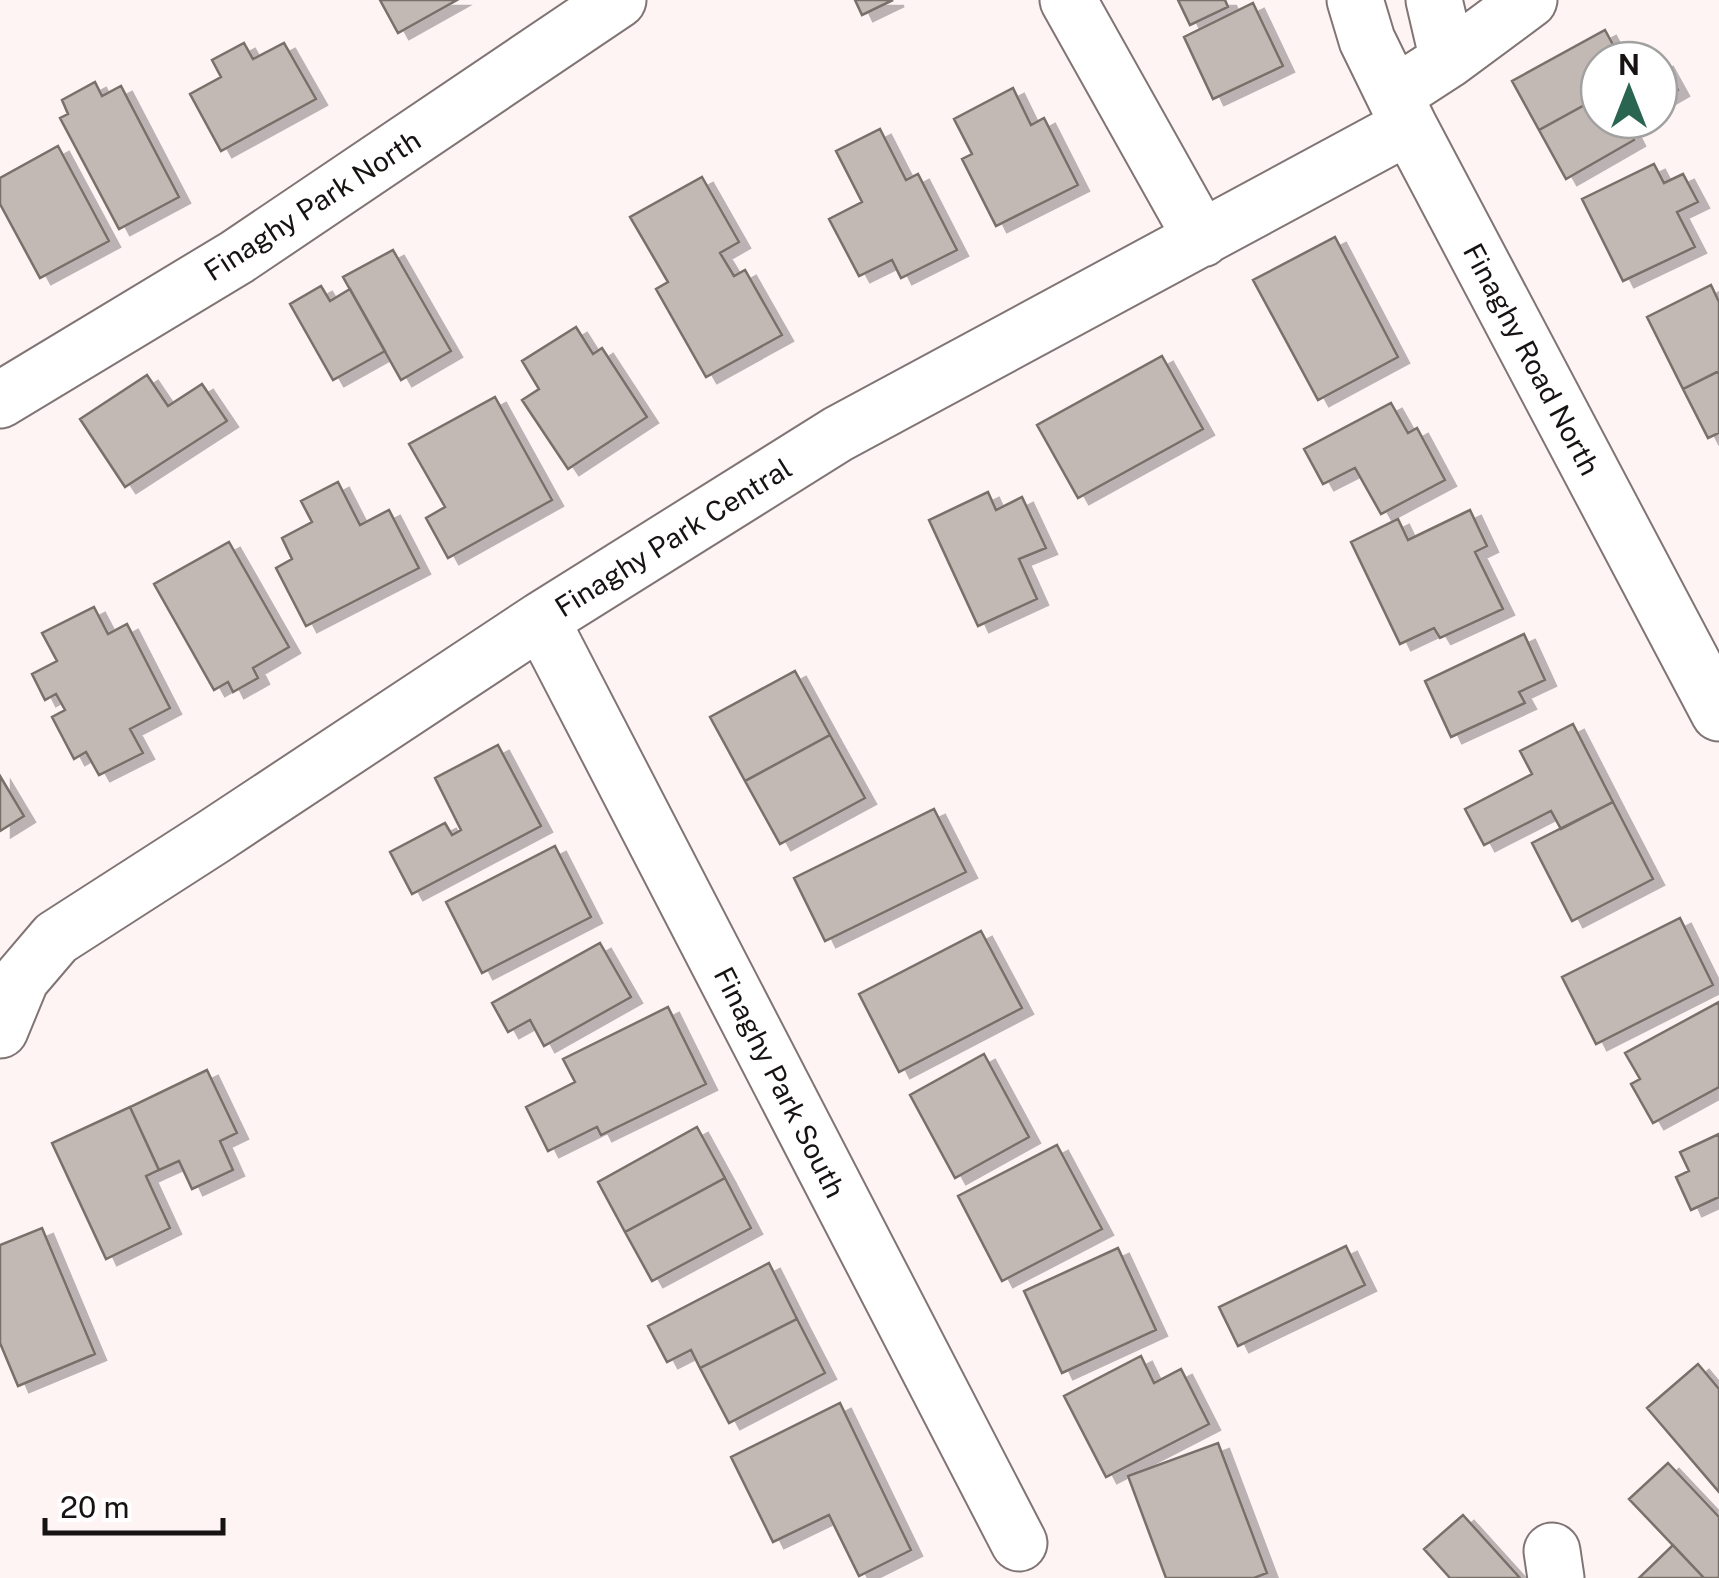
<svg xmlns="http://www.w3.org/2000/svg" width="1719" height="1578" font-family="'Public Sans',sans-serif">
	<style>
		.building { fill: #c3b9b4; stroke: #79706b; stroke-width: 2.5; filter: url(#shadow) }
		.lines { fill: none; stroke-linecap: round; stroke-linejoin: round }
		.minor-casing { stroke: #807574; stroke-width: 59 }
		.minor { stroke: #fff; stroke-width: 55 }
		.labels { text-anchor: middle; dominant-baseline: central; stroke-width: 8; stroke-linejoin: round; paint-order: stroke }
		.street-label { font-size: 28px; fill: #171313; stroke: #fff }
	</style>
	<defs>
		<filter id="shadow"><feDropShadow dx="11" dy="6" stdDeviation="0" flood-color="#0004"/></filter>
	</defs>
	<rect width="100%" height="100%" fill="#fff4f4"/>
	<!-- building -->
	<path class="building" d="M380 0H457L398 33Z
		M855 0H893L862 15Z
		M1178 0H1225L1228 7 1190 25Z
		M1253 3 1283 66 1213 99 1184 37Z
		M1605 30 1617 52 1593 65 1599 77V97L1539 130 1512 81Z
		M244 43 253 59 284 43 316 99 221 151 190 94 221 77 212 60Z
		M1662 61 1678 90 1659 101V63Z
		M95 82 102 96 121 86 179 197 119 229 60 118 68 114 62 100Z
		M1013 88 1031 125 1044 118 1078 185 996 226 962 159 972 154 954 119Z
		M1599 97V120H1624L1634 140 1566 179 1539 130Z
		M880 129 906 180 918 174 957 250 901 278 892 260 859 276 829 219 862 202 836 151Z
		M58 146 109 241 40 278 0 204V178Z
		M1654 164 1664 183 1683 174 1698 202 1677 212 1695 247 1623 281 1582 199Z
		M702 177 739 242 720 253 734 276 745 270 782 335 706 377 656 289 668 282 630 217Z
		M1335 237 1398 357 1318 400 1253 280Z
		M393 250 451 351 401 380 343 277Z
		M1711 285 1719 302V371L1683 389 1647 317Z
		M321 286 330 301 350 289 385 351 333 380 290 304Z
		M576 327 593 354 602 348 647 417 568 469 522 400 539 389 522 361Z
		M1162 356 1203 429 1078 498 1037 425Z
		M1719 371V433L1708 438 1683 389Z
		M147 375 168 406 202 384 227 421 125 487 80 419Z
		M495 397 552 500 448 558 426 518 445 507 409 444Z
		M1391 403 1408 433 1417 428 1445 480 1381 514 1355 468 1323 484 1304 449Z
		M338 482 360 525 389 510 419 568 306 626 276 568 292 559 282 538 312 522 301 501Z
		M988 492 996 510 1022 497 1046 548 1019 559 1037 599 978 626 929 520Z
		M1470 510 1487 546 1475 552 1503 609 1440 638 1434 628 1400 644 1351 542 1398 519 1408 540Z
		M229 542 289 647 253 668 258 678 233 692 228 682 214 690 154 584Z
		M94 607 108 634 127 624 170 708 130 729 143 753 99 775 86 752 74 759 52 717 65 710 56 694 45 700 32 674 57 661 42 633Z
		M1524 634 1545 680 1519 692 1525 703 1451 737 1425 681Z
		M795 671 830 735 745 781 710 717Z
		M1573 724 1613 802 1561 829 1551 811 1484 845 1465 809 1532 774 1520 751Z
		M830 735 865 798 780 844 745 781Z
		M498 745 541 826 412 894 390 852 445 823 452 835 461 830 435 778Z
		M0 776 24 816 0 831Z
		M1613 802 1653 879 1572 921 1532 843Z
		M934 809 966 872 825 941 794 878Z
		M555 846 591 917 482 973 446 902Z
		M1680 918 1713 985 1596 1044 1562 977Z
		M981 931 1022 1008 899 1072 859 994Z
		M600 943 631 997 544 1046 530 1020 508 1032 492 1003Z
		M1719 1002V1087L1653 1123 1631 1084 1640 1079 1625 1053Z
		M668 1007 706 1084 601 1135 597 1127 548 1151 526 1107 575 1082 563 1059Z
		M984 1054 1029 1137 955 1178 910 1095Z
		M207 1070 237 1133 220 1141 233 1170 192 1189 179 1161 159 1170 130 1107Z
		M130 1107 159 1170 146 1176 170 1228 106 1259 52 1143Z
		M697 1127 725 1178 625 1232 598 1182Z
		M1719 1134V1197L1691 1210 1676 1177 1689 1171 1680 1152Z
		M1057 1145 1102 1229 1002 1281 958 1196Z
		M725 1178 751 1228 652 1281 625 1232Z
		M42 1228 95 1354 18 1386 0 1343V1245Z
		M1346 1246 1365 1285 1238 1346 1219 1307Z
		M1118 1248 1156 1330 1062 1373 1024 1291Z
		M769 1263 797 1319 700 1368 691 1350 667 1362 648 1326Z
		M797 1319 825 1373 729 1423 700 1368Z
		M1141 1356 1154 1383 1181 1369 1209 1424 1106 1477 1064 1396Z
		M1698 1364 1719 1389V1492L1647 1408Z
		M840 1403 911 1550 859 1576 829 1515 773 1542 731 1457Z
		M1218 1443 1267 1573 1254 1578H1166L1128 1476Z
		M1668 1463 1719 1517V1578H1704L1629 1499Z
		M1463 1515 1520 1578H1450L1424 1549Z
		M1673 1545 1704 1578H1639Z"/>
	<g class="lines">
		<!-- minor casing -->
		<g class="minor-casing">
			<path id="minor" d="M1068 0 1202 239
				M1355 0 1367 40 1409 126 1719 713
				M1434 0 1448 60
				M1394 95 1448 60 1529 0
				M0 400 237 257 618 0
				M541 620 1019 1543
				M0 1030 21 979 56 938 213 837 541 620 838 434 1409 126
				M1552 1551 1556 1578"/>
		</g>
		<!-- minor -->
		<use href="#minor" class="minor"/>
	</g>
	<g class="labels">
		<!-- street labels -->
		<g class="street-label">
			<text transform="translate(312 205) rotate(-33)">Finaghy Park North</text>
			<text transform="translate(1532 359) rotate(62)">Finaghy Road North</text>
			<text transform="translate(673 537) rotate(-32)">Finaghy Park Central</text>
			<text transform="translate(780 1082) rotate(63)">Finaghy Park South</text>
		</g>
	</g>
	<!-- north arrow -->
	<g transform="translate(1629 90)"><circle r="48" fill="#ffffff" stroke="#a2a1a1" stroke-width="2.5"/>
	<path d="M0-8L18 38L0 25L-18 38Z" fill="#296550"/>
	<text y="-15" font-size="28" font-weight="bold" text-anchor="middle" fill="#171313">N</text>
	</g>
	<!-- scale -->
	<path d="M45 1518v15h178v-15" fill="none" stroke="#171313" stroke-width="5"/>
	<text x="60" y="1518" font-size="30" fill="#171313" stroke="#ffffff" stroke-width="8" paint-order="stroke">20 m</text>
</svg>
